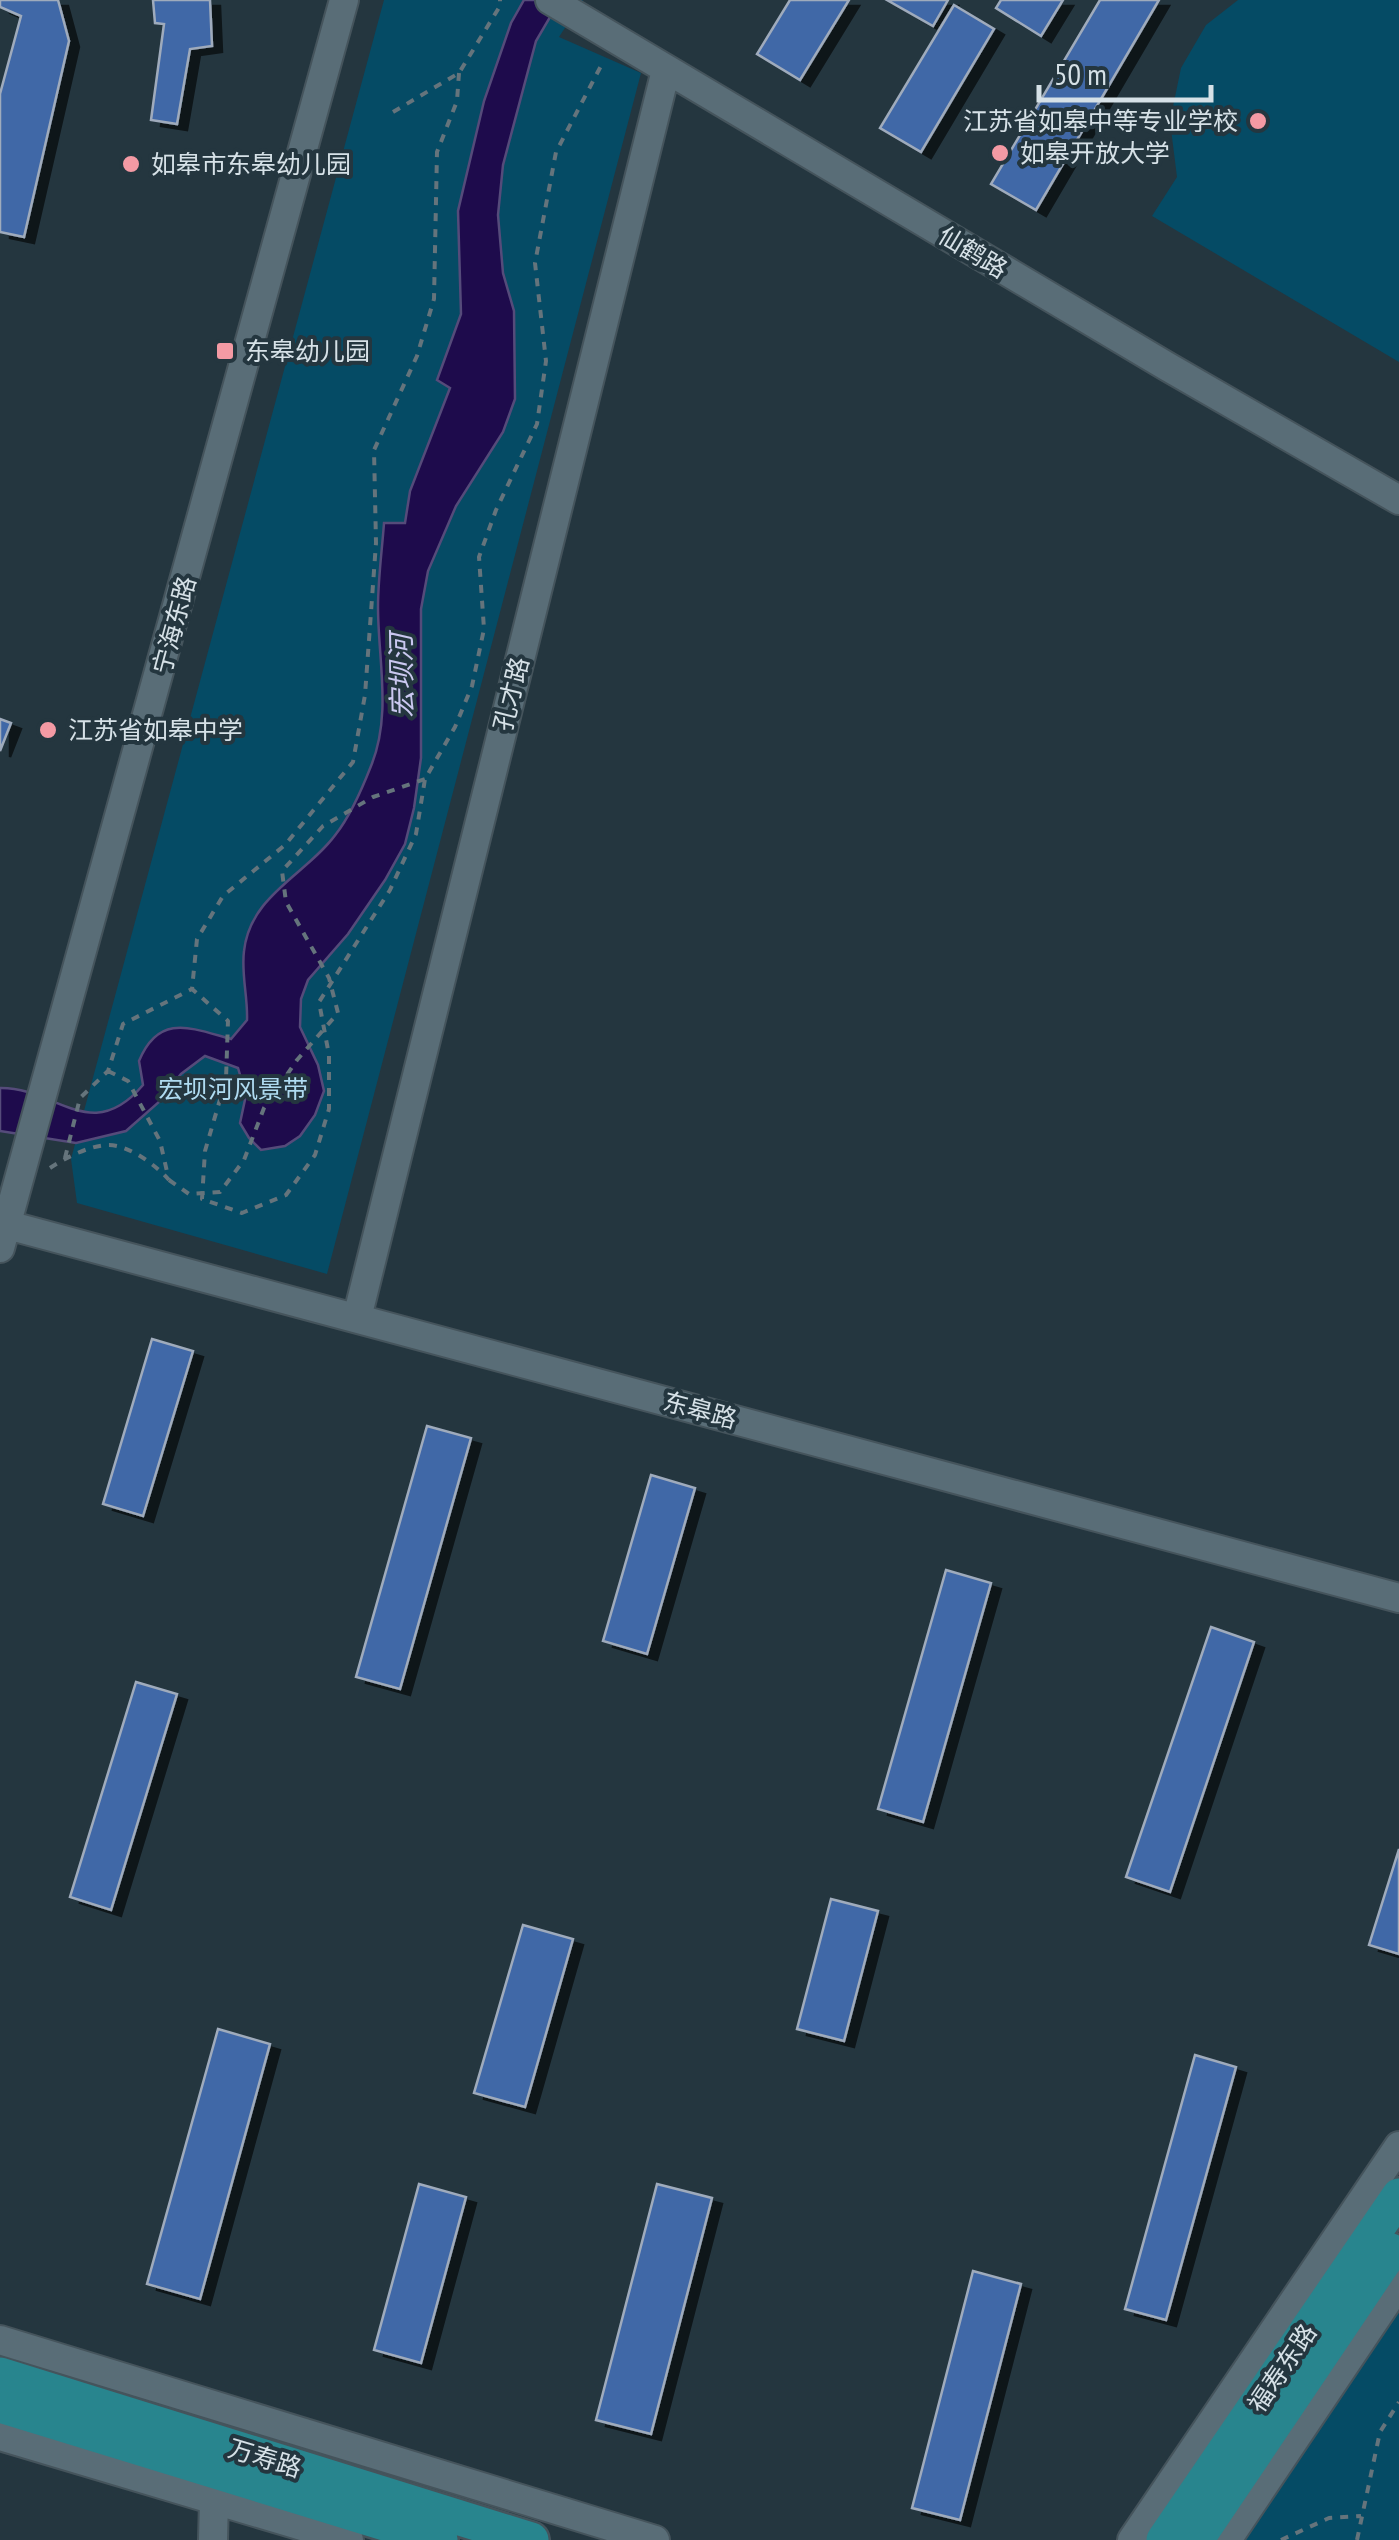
<svg xmlns="http://www.w3.org/2000/svg" width="1399" height="2540" font-family="'PT Sans Narrow','Noto Sans SC',sans-serif">
	<style>
		.green { fill: #054b65 }
		.water { fill: #1e0b4c; stroke: #554b7a; stroke-width: 2.5 }
		.building { fill: #4168a7; stroke: #9fabbc; stroke-width: 2.5; filter: url(#shadow) }
		.lines { fill: none; stroke-linecap: round; stroke-linejoin: round }
		.minor-casing { stroke: #45545c; stroke-width: 32 }
		.major-casing { stroke: #45545c; stroke-width: 40 }
		.path { stroke: #65747c; stroke-width: 4; stroke-dasharray: 8 8; stroke-linecap: butt }
		.minor { stroke: #596d77; stroke-width: 28 }
		.major { stroke: #28858e; stroke-width: 35 }
		.path-bridge { stroke: #65747c; stroke-width: 4; stroke-dasharray: 8 8; stroke-linecap: butt }
		.poi-dot { fill: #f49aa4; stroke: #24363f; stroke-width: 4 }
		.labels { text-anchor: middle; dominant-baseline: central; stroke-width: 8; stroke-linejoin: round; paint-order: stroke }
		.poi-label { font-size: 25px; fill: #d6e1e7; stroke: #24363f; text-anchor: start }
		.street-label { font-size: 25px; fill: #d6e1e7; stroke: #24363f }
		.park-label { font-size: 25px; fill: #afdbf1; stroke: #24363f }
		.water-label { font-size: 28px; font-style: italic; fill: #cac8f0; stroke: #24363f }
	</style>
	<defs>
		<filter id="shadow"><feDropShadow dx="10" dy="6" stdDeviation="0" flood-color="#0009"/></filter>
	</defs>
	<rect width="100%" height="100%" fill="#24363f"/>
	<!-- green -->
	<path class="green" d="M384 0H583L559 37 641 73 327 1274 77 1203 71 1159Z
		M1238 0H1399V362L1152 216 1177 177 1170 121 1181 68 1206 25Z
		M1399 2307V2540H1245L1254 2525Z"/>
	<!-- water -->
	<path class="water" d="M524 0H560L536 41 503 165 498 215 503 273 514 311 515 399 503 432 456 506 428 571 421 609V758L414 808 405 844 385 880 348 934 308 980 301 999 300 1027 318 1065 324 1091 315 1115 300 1136 285 1146 261 1150 249 1138 240 1123 246 1095 238 1068 205 1056 181 1074 159 1102 126 1131 76 1143 0 1131V1088C56 1087 91 1146 143 1085L139 1061C159 1013 191 1028 231 1039L247 1020C248 997 241 974 244 951 250 895 306 875 336 834 351 815 362 789 371 766 392 715 378 660 378 607 378 579 382 551 384 523H405L410 491 450 388 437 380 461 314 458 211 484 101 511 23Z"/>
	<!-- building -->
	<path class="building" d="M0 0H58L69 41 24 237 0 232V94L21 16 0 7Z
		M153 0H210L212 46 190 49 177 124 151 120 164 24 155 23Z
		M790 0H849L800 80 757 54Z
		M887 0H948L933 26Z
		M1001 0H1063L1041 36 996 8Z
		M1100 0H1159L1036 210 991 184Z
		M954 5 994 29 921 152 880 128Z
		M0 719 11 723 0 751Z
		M152 1339 193 1351 143 1516 103 1504Z
		M427 1426 471 1438 400 1689 356 1677Z
		M651 1475 695 1488 647 1654 603 1641Z
		M946 1570 991 1583 923 1822 878 1809Z
		M1211 1627 1254 1642 1170 1892 1126 1877Z
		M136 1682 177 1694 111 1910 70 1897Z
		M1399 1849V1954L1369 1945Z
		M831 1899 878 1911 844 2041 797 2029Z
		M523 1925 573 1939 525 2107 474 2093Z
		M218 2029 270 2044 200 2299 147 2284Z
		M1195 2055 1236 2067 1166 2320 1125 2309Z
		M419 2184 466 2197 421 2363 374 2350Z
		M657 2184 712 2198 651 2434 596 2420Z
		M973 2271 1021 2284 960 2520 912 2508Z"/>
	<g class="lines">
		<!-- minor casing -->
		<g class="minor-casing">
			<path id="minor" d="M550 0 1168 367 1399 500
				M0 1223 1399 1598
				M0 1248 344 0
				M357 1318 666 70
				M0 2340 655 2540
				M0 2436 349 2540
				M213 2540 214 2500
				M1132 2540 1399 2146
				M1227 2540 1399 2284"/>
		</g>
		<!-- major casing -->
		<g class="major-casing">
			<path id="major" d="M0 2375 531 2540
				M0 2405 440 2540
				M1164 2540 1399 2196
				M1196 2540 1391 2251"/>
		</g>
		<!-- path -->
		<path class="path" d="M459 73 457 101 437 152 434 299 417 356 374 450 376 543 365 695 353 762 285 845 223 896 197 939 192 989 228 1021 226 1079 205 1151 202 1199 242 1213 286 1195 315 1155 329 1109V1055L319 1002 390 890 416 834 425 779 455 727 472 686 484 629 479 557 496 510 537 424 546 361 535 263 556 152 603 62
			M393 112 459 73 500 6V0
			M108 1071 128 1081 160 1141 168 1176
			M65 1158 80 1098 108 1071 123 1024 192 989
			M50 1168C65 1158 90 1145 109 1145 129 1145 157 1166 169 1180
			M1281 2540 1329 2518 1361 2516
			M1357 2540 1380 2432 1399 2402"/>
		<!-- minor -->
		<use href="#minor" class="minor"/>
		<!-- major -->
		<use href="#major" class="major"/>
		<!-- path-bridge -->
		<path class="path-bridge" d="M169 1180 189 1194 220 1192 244 1160 264 1108 297 1060 338 1013 329 978 286 902 282 871 323 826 373 797 425 779"/>
	</g>
	<!-- markers -->
	<g class="poi-dot">
		<circle cx="1258" cy="121" r="10"/>
		<circle cx="1000" cy="153" r="10"/>
		<circle cx="131" cy="164" r="10"/>
		<rect x="215" y="341" width="20" height="20" rx="5"/>
		<circle cx="48" cy="730" r="10"/>
	</g>
	<g class="labels">
		<!-- poi labels -->
		<g class="poi-label">
			<text x="1238" y="121" text-anchor="end">江苏省如皋中等专业学校</text>
			<text x="1020" y="153">如皋开放大学</text>
			<text x="151" y="164">如皋市东皋幼儿园</text>
			<text x="245" y="351">东皋幼儿园</text>
			<text x="68" y="730">江苏省如皋中学</text>
		</g>
		<!-- street labels -->
		<g class="street-label">
			<text transform="translate(973 252) rotate(31)">仙鹤路</text>
			<text transform="translate(174 625) rotate(-75)">宁海东路</text>
			<text transform="translate(511 694) rotate(-76)">孔才路</text>
			<text transform="translate(700 1410) rotate(15)">东皋路</text>
			<text transform="translate(1282 2368) rotate(-56)">福寿东路</text>
			<text transform="translate(265 2458) rotate(17)">万寿路</text>
		</g>
		<!-- park labels -->
		<g class="park-label">
			<text x="233" y="1089">宏坝河风景带</text>
		</g>
		<!-- water labels -->
		<g class="water-label">
			<text transform="translate(401 676) rotate(-91)">宏坝河</text>
		</g>
	</g>
	<!-- scale -->
	<path d="M1039 85v15h172v-15" fill="none" stroke="#d6e1e7" stroke-width="5"/>
	<text x="1054" y="85" font-size="30" fill="#d6e1e7" stroke="#24363f" stroke-width="8" paint-order="stroke">50 m</text>
</svg>
